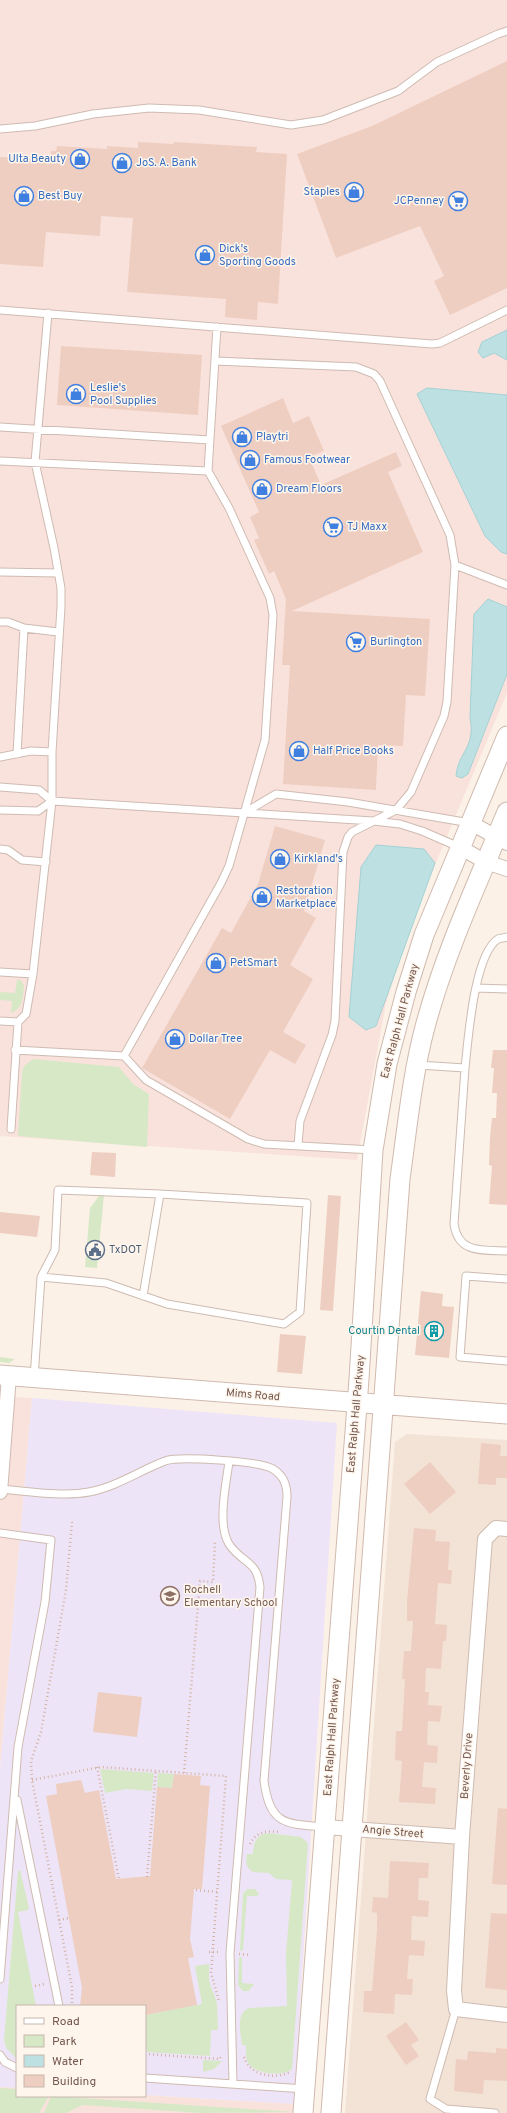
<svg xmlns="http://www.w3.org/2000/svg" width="507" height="2113" font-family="Overpass,sans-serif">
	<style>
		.residential { fill: #f2e3d6 }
		.commercial { fill: #fae2dc }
		.education { fill: #eee4f7 }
		.green { fill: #d7e8c6 }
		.water { fill: #bde1e3; stroke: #a4d1d4 }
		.building { fill: #eecec1 }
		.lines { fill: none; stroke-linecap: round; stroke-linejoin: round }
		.lane-casing { stroke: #cebbb1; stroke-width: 9 }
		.street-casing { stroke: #cebbb1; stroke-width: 16 }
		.secondary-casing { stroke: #d0baae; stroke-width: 21 }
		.path { stroke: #d3b2a4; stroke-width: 2.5; stroke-dasharray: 1 3; stroke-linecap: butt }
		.lane { stroke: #fff; stroke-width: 7 }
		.street { stroke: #fff; stroke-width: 14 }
		.secondary { stroke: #fff; stroke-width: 19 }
		.labels { text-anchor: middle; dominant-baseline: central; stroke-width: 3; stroke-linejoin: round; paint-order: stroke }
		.shop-label { font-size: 11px; fill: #366cbe; stroke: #fef6ed; text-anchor: start }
		.street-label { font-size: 11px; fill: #73574d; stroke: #fef6ed }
		.service-label { font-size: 11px; fill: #4e5e75; stroke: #fef6ed; text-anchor: start }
		.culture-label { font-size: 11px; fill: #0d838f; stroke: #fef6ed; text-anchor: end }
		.education-label { font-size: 11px; fill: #785e54; stroke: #fef6ed; text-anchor: start }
	</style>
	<rect width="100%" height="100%" fill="#fbf1e7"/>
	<!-- residential -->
	<path class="residential" d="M407 1434 507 1440V2113H345L395 1442Z"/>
	<!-- commercial -->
	<path class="commercial" d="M0 0H507V693L414 915 386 1003 357 1160 0 1136Z
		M0 1396 32 1398 0 1769Z
		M0 2087 17 2088V2096L145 2095 294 2104 293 2113H0Z"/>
	<!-- education -->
	<path class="education" d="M32 1398 337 1423 294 2104 145 2095V2006H17V2088L0 2087V1769Z"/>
	<!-- green -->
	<path class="green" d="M17 980H20L24 985C23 997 24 1008 11 1013L12 1001 0 1000V992L15 993Z
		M33 1059 119 1067 133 1084 149 1094 147 1147 18 1136 22 1072 24 1066Z
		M104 1195 97 1268 85 1267 90 1208 99 1196Z
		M0 1357 15 1359 9 1363 0 1362Z
		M100 1769 154 1773 152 1791 127 1789 105 1793Z
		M158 1773 174 1774 172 1788 157 1787Z
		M267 1833 301 1837 308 1843 292 2069C283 2077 256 2074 249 2064 245 2059 246 2051 246 2045H242C241 2034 235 2013 249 2008L287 2006 286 1954 292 1880 276 1879 269 1873 253 1872C245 1867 246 1862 247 1854H253C253 1844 256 1835 267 1833Z
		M20 1870 29 1908 28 1910 18 1912 36 2006H17V2059L6 2048 4 2040 18 1871Z
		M247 1889H255L259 1894 257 1896H247L243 1950 240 1951 243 1894Z
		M242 1957V1983L254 1984 249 1991H243L238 1985 239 1958Z
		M209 1964V1981L217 2003 218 2030H211L210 2056 147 2052 145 2040V2015L202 2004 195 1966Z
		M203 2060 222 2061 214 2069 203 2072Z
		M0 2088 17 2089V2096H49L39 2113H0Z
		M51 2096 296 2112 200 2113 83 2105 66 2113H44Z"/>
	<!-- water -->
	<path class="water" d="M507 330V360L494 353 483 358 478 352 482 342Z
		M427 388 507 395V554L501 552 485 536 417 394Z
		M488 599 507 607V674L468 774 462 778 456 776C458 752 476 748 470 717L474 614Z
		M376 845 424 849 435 863 376 1026 366 1030 349 1017 361 867Z"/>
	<!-- building -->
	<path class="building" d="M507 61V288L450 315 434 281 444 276 420 226 336 258 297 154 372 126Z
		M138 142 173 144 174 142 257 147 256 152 287 154 278 304 258 302 257 320 225 317 226 299 127 292 133 218 101 216 100 236 46 232 43 267 0 264V157L51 160V151H56L57 146 107 149V146L138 148Z
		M61 346 202 355 198 415 57 405Z
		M283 398 293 423 309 416 324 451 309 457 321 485 396 452 402 466 388 472 423 552 292 611 430 619 425 696 406 695 403 746 378 745 376 790 283 784 290 665H282L286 599 274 571 269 574 254 540 259 538 250 517 259 512 221 426Z
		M275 826 325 840 304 911 316 918 290 965 313 979 283 1032 306 1045 295 1064 270 1050 230 1119 142 1068 222 928 231 933 258 884Z
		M493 1050H507V1205L489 1204 492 1166 489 1165 490 1137 492 1118H496L497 1093H492L494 1068H491Z
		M92 1152 116 1153 115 1177 90 1175Z
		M328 1195 341 1196 333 1311 320 1310Z
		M0 1212 40 1216 37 1237 0 1233Z
		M421 1291 443 1294 442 1306 454 1307 449 1358 415 1355Z
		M280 1334 306 1336 302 1374 277 1372Z
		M481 1443 501 1445 500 1456H507V1478H496V1485L478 1484Z
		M430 1462 456 1492 430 1514 404 1484Z
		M414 1528 436 1530 435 1541 450 1542 448 1570H452L451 1584 438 1583 435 1624 447 1625 446 1641H443L441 1669 426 1668 425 1692H429L428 1705 442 1706 440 1722 428 1721 427 1745 438 1746 437 1763 424 1762 422 1787 436 1788 435 1804 399 1802 402 1761 395 1760 396 1731H402L405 1679H402L404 1651H411L413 1621H407V1601Z
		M98 1692 142 1697 137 1737 93 1732Z
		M174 1774 201 1776 200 1785 210 1786 202 1889H194L190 1939 194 1957 188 1958 197 2005 145 2015V2006H80L82 1988 46 1796 57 1794 56 1784 81 1780 85 1793 99 1790 116 1879 150 1876 157 1787 172 1788Z
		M498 1808 507 1809V1885L492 1884Z
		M390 1861 429 1863 428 1878H419L418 1900 429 1901 428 1917 412 1916 411 1940 425 1941 424 1956 409 1955 407 1979H413L412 1995 395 1994 394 2014 363 2012 364 1991H372L377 1930V1913L372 1912 373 1897 388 1898Z
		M491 1913 507 1914V1990L485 1988Z
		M406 2022 419 2040 411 2045 419 2056 406 2065 386 2036Z
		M496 2048 507 2049V2081L484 2080 483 2094 454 2091 456 2059 467 2060 468 2051 496 2053Z"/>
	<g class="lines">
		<!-- lane casing -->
		<g class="lane-casing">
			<path id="lane" d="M0 129 35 126 93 114 149 108 199 110 291 125 323 120 398 91 437 62 498 34 507 31
				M0 310 432 344 440 343 507 310
				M216 361 356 367 374 374 380 381 450 535 455 565 447 702 444 716 411 792 396 810 352 832 348 837 343 852 335 1021 332 1035 300 1121 298 1145
				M0 427 210 440
				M0 461 208 471
				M455 565 507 585
				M0 572 58 573
				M0 622H8L24 628 58 632
				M17 754 24 628
				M0 757 31 751 52 752
				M0 787 39 790 52 801 373 821 400 824 422 831 459 847
				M0 810 38 811 52 801
				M244 813 276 794 348 802 470 823
				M0 849 8 850 22 860 46 862
				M0 972 33 974
				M476 988 507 989
				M0 1021 18 1022
				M15 1050 124 1056 146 1080 248 1139 264 1144 373 1150
				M124 1056 221 883 229 866 265 740 273 615 270 598 229 508 208 471 217 327
				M418 1065 465 1068 454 1224C458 1254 483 1250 507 1251
				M465 1068C468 1041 474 954 498 939 500 938 505 938 507 937
				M11 1129 18 1022 26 1014 33 974 52 801V752L61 607V588L54 548 35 462 48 313
				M507 1279 466 1276 460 1357 507 1361
				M143 1296 160 1194
				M34 1378 41 1277 55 1250 58 1190 160 1194 307 1203 300 1312 284 1324 167 1304 106 1283 41 1277
				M229 1462C226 1484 217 1525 229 1544 242 1564 257 1559 260 1587L230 1953 233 2084
				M0 1489C27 1491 62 1497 89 1492 116 1487 139 1471 165 1461 179 1456 261 1461 273 1469 284 1476 287 1485 287 1497L264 1781C270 1825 285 1824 325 1827
				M0 1533 51 1540 45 1602 18 1747 0 1979
				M17 1800 59 2006
				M456 2009 430 2099 446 2109 495 2113
				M0 2055 5 2062 17 2068
				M145 2078 305 2089"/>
		</g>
		<!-- street casing -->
		<g class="street-casing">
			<path id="street" d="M471 823 507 843
				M461 848 486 862 507 869
				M0 1492 9 1376
				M507 1529 496 1528 485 1539 462 1837 454 1991 456 2009 507 2015
				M325 1827 462 1837"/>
		</g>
		<!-- secondary casing -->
		<g class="secondary-casing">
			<path id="secondary" d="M0 1375 507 1414
				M303 2113 359 1379 373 1150 387 1064 406 992 424 935 507 736
				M331 2113 400 1179C407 1130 412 1075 425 1027 445 952 478 882 507 812"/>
		</g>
		<!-- path -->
		<path class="path" d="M97 1767 119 1879
			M184 1773 200 1581 213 1582 215 1541
			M32 1780 101 1767 226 1776 211 1973 219 2001
			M250 1844C257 1830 268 1831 281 1832
			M147 1877 156 1770
			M196 1890 217 1892
			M59 1920 69 1918
			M209 1952H220
			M239 1954 250 1955
			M35 1986 44 1984
			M72 2003V1987L32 1780 31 1761 41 1732 66 1590 72 1522
			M145 2054 220 2059 221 2056
			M244 2057C249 2075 274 2080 290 2072"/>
		<!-- lane -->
		<use href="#lane" class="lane"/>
		<!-- street -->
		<use href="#street" class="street"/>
		<!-- secondary -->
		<use href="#secondary" class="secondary"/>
	</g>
	<!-- icons -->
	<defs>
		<g id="shop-ring" transform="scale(1)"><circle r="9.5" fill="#fef6ed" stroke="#3f7fe0" stroke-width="1.5"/><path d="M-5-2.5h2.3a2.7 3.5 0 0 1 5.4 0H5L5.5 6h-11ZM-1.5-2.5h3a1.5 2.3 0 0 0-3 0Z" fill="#3f7fe0"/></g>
		<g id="supermarket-ring" transform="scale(1)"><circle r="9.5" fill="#fef6ed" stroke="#3f7fe0" stroke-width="1.5"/><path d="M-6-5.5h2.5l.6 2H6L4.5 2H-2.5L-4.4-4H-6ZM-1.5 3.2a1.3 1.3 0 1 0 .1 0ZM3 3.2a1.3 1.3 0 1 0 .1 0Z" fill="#3f7fe0"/></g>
		<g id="civic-ring" transform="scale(1)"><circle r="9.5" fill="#fef6ed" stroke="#5c6f8a" stroke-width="1.5"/><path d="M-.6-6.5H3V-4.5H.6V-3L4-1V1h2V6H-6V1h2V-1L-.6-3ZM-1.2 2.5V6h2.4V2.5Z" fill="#5c6f8a"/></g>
		<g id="building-ring" transform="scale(1)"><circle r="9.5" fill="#fef6ed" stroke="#0f9aa8" stroke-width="1.5"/><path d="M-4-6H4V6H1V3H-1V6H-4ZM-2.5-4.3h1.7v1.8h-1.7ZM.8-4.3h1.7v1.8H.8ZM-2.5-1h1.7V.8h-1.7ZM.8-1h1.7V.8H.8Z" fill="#0f9aa8"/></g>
		<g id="school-ring" transform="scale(1)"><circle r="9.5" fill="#fef6ed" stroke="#8d6e63" stroke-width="1.5"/><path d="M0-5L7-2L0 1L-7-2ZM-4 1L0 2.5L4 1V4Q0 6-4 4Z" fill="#8d6e63"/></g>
	</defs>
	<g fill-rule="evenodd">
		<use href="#shop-ring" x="80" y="159"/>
		<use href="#shop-ring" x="122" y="163"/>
		<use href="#shop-ring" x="354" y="192"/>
		<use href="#shop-ring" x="24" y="196"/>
		<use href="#supermarket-ring" x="458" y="201"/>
		<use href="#shop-ring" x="205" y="255"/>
		<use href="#shop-ring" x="76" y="394"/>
		<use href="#shop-ring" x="242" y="437"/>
		<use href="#shop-ring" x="250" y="460"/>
		<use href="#shop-ring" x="262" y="489"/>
		<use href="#supermarket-ring" x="333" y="527"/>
		<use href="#supermarket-ring" x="356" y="642"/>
		<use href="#shop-ring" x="299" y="751"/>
		<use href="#shop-ring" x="280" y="859"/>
		<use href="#shop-ring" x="262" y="897"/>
		<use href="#shop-ring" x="216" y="963"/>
		<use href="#shop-ring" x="175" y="1039"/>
		<use href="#civic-ring" x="95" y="1250"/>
		<use href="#building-ring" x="434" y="1331"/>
		<use href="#school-ring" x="170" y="1596"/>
	</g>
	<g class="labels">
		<!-- shop labels -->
		<g class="shop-label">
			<text x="66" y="159" text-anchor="end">Ulta Beauty</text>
			<text x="136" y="163">JoS. A. Bank</text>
			<text x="340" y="192" text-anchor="end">Staples</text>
			<text x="38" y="196">Best Buy</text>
			<text x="444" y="201" text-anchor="end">JCPenney</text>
			<text x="219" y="249">Dick's<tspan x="219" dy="13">Sporting Goods</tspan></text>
			<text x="90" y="388">Leslie's<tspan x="90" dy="13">Pool Supplies</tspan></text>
			<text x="256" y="437">Playtri</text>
			<text x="264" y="460">Famous Footwear</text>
			<text x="276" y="489">Dream Floors</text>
			<text x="347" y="527">TJ Maxx</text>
			<text x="370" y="642">Burlington</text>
			<text x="313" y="751">Half Price Books</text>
			<text x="294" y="859">Kirkland's</text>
			<text x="276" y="891">Restoration<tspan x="276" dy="13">Marketplace</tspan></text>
			<text x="230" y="963">PetSmart</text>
			<text x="189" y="1039">Dollar Tree</text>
		</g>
		<!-- street labels -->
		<g class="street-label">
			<text transform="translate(400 1021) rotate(-75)">East Ralph Hall Parkway</text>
			<text transform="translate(253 1395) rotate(5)">Mims Road</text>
			<text transform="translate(356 1414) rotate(-85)">East Ralph Hall Parkway</text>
			<text transform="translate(332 1737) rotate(-86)">East Ralph Hall Parkway</text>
			<text transform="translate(467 1766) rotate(-86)">Beverly Drive</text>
			<text transform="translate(393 1832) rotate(5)">Angie Street</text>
		</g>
		<!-- service labels -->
		<g class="service-label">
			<text x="109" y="1250">TxDOT</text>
		</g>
		<!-- culture labels -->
		<g class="culture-label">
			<text x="420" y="1331">Courtin Dental</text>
		</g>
		<!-- education labels -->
		<g class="education-label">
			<text x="184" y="1590">Rochell<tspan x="184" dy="13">Elementary School</tspan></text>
		</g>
	</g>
	<!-- legend -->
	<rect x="16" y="2005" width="130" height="92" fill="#fef6ed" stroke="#c6b6ad"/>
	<rect x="24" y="2018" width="20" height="6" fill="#ffffff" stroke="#c6b6ad"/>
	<text x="52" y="2025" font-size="12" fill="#73574d">Road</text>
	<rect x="24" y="2035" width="20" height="12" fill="#d7e8c6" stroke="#c6b6ad"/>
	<text x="52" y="2045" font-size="12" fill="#73574d">Park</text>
	<rect x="24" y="2055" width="20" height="12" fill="#bde1e3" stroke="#c6b6ad"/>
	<text x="52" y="2065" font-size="12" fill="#73574d">Water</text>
	<rect x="24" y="2075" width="20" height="12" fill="#eecec1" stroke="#c6b6ad"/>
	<text x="52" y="2085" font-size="12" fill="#73574d">Building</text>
</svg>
